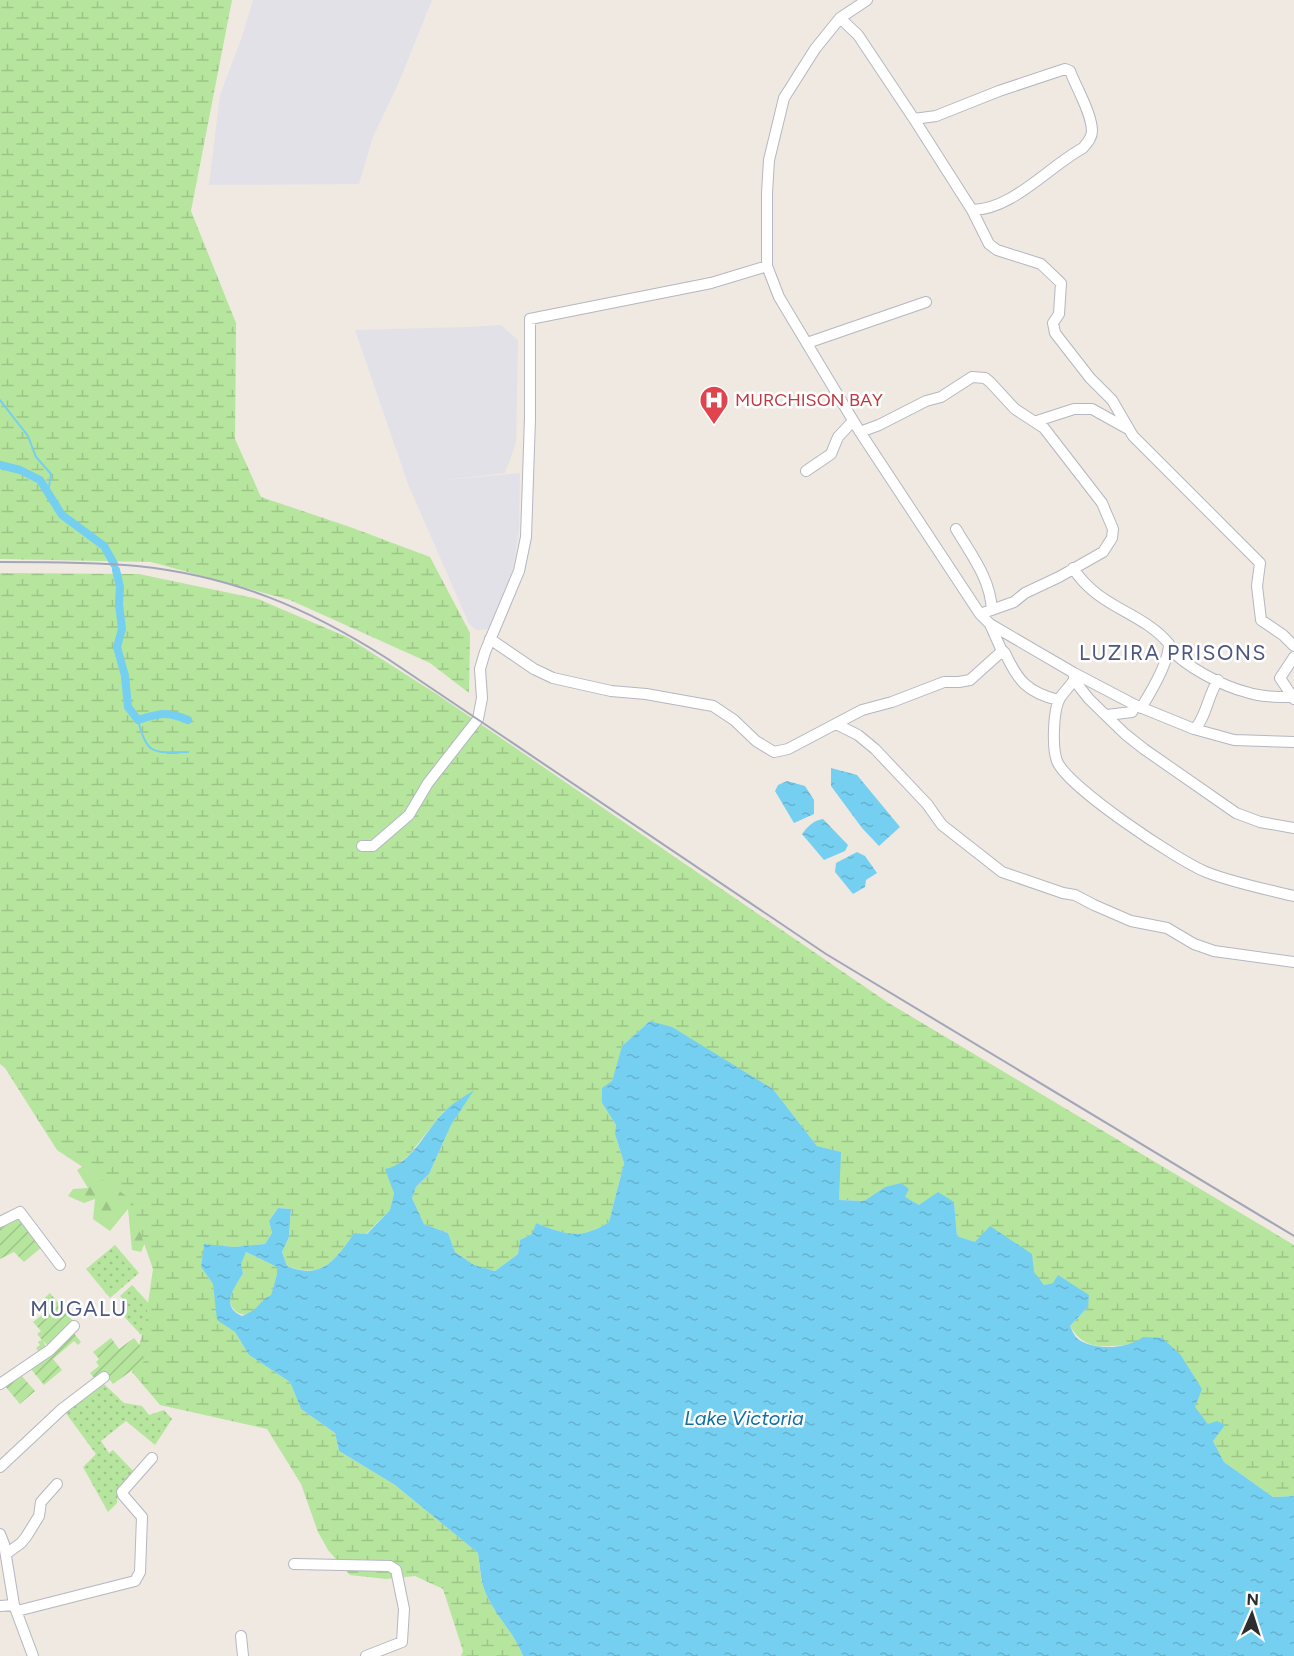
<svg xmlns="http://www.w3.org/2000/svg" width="1294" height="1656" font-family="Figtree,sans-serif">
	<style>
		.industrial { fill: #e3e1e8 }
		.grass { fill: url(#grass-dots) }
		.forest { fill: url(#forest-firs) }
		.wetland { fill: url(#wetland-marsh) }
		.garden { fill: url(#garden-furrows) }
		.water { fill: url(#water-ripples); fill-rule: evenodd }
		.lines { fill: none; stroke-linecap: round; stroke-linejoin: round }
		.stream { stroke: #75cff0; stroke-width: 2 }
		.canal { stroke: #75cff0; stroke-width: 8 }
		.minor-casing { stroke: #b4b7c1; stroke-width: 12 }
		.minor { stroke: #fff; stroke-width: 10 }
		.rail { stroke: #a3a6b8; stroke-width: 2 }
		.labels { text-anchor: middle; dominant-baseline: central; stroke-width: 5; stroke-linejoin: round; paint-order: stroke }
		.health-label { font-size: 18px; fill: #be3a42; stroke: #fff; text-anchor: start }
		.water-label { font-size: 20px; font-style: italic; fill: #0d6fa3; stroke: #fff }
		.quarter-label { font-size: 21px; letter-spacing: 1.5px; fill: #4d5680; stroke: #fff }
	</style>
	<defs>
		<pattern id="grass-dots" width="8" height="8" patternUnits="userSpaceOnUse" patternTransform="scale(1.5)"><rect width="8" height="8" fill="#b6e59e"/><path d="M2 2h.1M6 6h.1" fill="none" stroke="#9dc588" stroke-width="1.8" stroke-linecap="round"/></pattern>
		<pattern id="forest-firs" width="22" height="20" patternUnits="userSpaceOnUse" patternTransform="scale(1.5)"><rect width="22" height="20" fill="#b6e59e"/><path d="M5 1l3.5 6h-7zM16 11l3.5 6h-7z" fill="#9dc588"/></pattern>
		<pattern id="wetland-marsh" width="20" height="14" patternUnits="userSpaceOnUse" patternTransform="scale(1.5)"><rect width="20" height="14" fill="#b6e59e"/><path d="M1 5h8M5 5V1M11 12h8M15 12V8" fill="none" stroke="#9dc588"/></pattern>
		<pattern id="garden-furrows" width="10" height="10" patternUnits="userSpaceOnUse" patternTransform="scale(1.5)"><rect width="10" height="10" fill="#b6e59e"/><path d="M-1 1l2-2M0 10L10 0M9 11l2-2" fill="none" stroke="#9dc588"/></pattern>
		<pattern id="water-ripples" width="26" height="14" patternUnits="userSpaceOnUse" patternTransform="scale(1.5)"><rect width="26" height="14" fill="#75cff0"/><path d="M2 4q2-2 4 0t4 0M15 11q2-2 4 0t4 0" fill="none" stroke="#66b2ce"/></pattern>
	</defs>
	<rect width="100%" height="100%" fill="#efe9e1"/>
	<!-- industrial -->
	<path class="industrial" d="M253 0H432L399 82 373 137 359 184 209 185 220 95 242 37Z
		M501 325 518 340 516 443 505 473 447 480 520 473 519 529 511 581 492 629 476 630 469 624 408 484 355 330 465 327Z"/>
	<!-- grass -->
	<path class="grass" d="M115 1245 139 1273 110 1298 86 1269Z
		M132 1285 167 1323 146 1331 141 1335 120 1312 127 1305 120 1296Z
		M104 1384 124 1403 142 1406 149 1415 164 1410 172 1419 155 1445 126 1421 101 1441 109 1453 113 1450 135 1473 118 1489 117 1503 108 1512 83 1467 96 1454 65 1412Z"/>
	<!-- forest -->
	<path class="forest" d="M108 1150 162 1204 141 1252 132 1250 128 1209 110 1231 93 1219 95 1199 84 1203 68 1196 73 1189 88 1188 77 1170Z"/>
	<!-- wetland -->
	<path class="wetland" d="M0 0H232L191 211 236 323 235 439 261 497 350 527 430 557 470 633 469 693 430 663 290 600 151 562 0 559Z
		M0 573 139 574 258 599 347 637 438 695 887 1002 1294 1245V1496L1273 1497 1224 1462 1213 1441 1208 1424 1194 1407 1134 1344C1107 1346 1086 1353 1070 1326L1088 1307 1053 1283 1044 1285C1026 1262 986 1245 957 1236L954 1202 919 1205 885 1187 864 1201 839 1200 840 1152 817 1146 773 1089 672 1028 650 1021 622 1046 612 1081 602 1103 616 1125 615 1134 624 1163 609 1222C579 1240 568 1235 536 1223L532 1234 520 1240 518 1254 495 1271 474 1265 455 1252 448 1233 424 1224 412 1198 416 1187 429 1174 451 1125 472 1092 443 1112 409 1155 395 1167 394 1193 390 1210 366 1234 354 1233C335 1260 323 1280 287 1266L282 1252 289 1237 291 1209 278 1208 269 1221 272 1233 265 1244 234 1247 204 1245 201 1267 213 1284 218 1320 235 1332 249 1355 290 1382 301 1409 335 1433 339 1451 395 1485 478 1553C480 1564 480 1576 483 1586 491 1612 514 1631 523 1656H461L463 1651 443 1589 415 1576 386 1579 350 1575 328 1550 318 1532 301 1484 267 1429 160 1405 132 1372 145 1324 153 1269 128 1197 57 1150 5 1068 0 1064Z
		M246 1252 277 1267V1274L271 1295C263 1299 261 1307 253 1312 238 1321 225 1305 232 1290 234 1285 240 1279 243 1274L240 1264Z"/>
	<!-- garden -->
	<path class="garden" d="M19 1215 42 1247 24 1262 14 1252 0 1259V1226Z
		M50 1293 74 1322 47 1345 43 1341 46 1347 39 1352 36 1348 40 1345 38 1342 42 1340 37 1334 41 1331 33 1322 47 1311 40 1302Z
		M73 1332 81 1342 78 1345 74 1341 53 1359 62 1370 44 1385 30 1368Z
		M111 1338 119 1349 134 1338 146 1353 141 1357 145 1361 113 1384 105 1374 96 1380 90 1373 99 1366 96 1362 99 1359 93 1352Z
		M20 1374 35 1391 20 1404 5 1386Z"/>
	<!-- water -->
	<path class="water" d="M831 768 857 775 900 827 879 846 862 828 831 786Z
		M787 781 805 786 814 800V814L794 823 775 791 778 785Z
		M823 819 848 845 845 851 824 860 802 834C807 827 814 820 823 819Z
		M857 852 865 856 877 873 866 880 865 887 853 894 835 872 836 863Z
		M650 1021 672 1027 773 1089 817 1146 841 1152 839 1200 864 1201 885 1187 901 1183 909 1189 905 1197 919 1205 938 1192 954 1202 957 1236 975 1242 990 1226 1032 1254 1034 1272 1044 1285 1053 1283 1058 1275 1089 1295 1088 1307 1070 1326C1072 1330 1074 1336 1078 1339 1094 1351 1128 1349 1143 1337L1162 1338 1180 1354 1202 1389 1195 1407 1208 1424 1217 1421 1225 1425 1213 1441 1224 1462 1273 1497 1294 1496V1656H523C514 1631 491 1612 483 1586 480 1575 480 1564 478 1553L395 1485 339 1451 335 1433 301 1409 290 1382 249 1355 235 1332 217 1320 213 1284 201 1267 204 1244 234 1247 265 1244 272 1233 269 1221 278 1208 291 1209 289 1237 282 1252 287 1266C322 1281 336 1259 354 1233L367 1234 390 1210 394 1193 385 1169C412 1164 425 1131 443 1113 451 1104 464 1097 474 1090L451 1125 429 1174 416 1187 412 1198 424 1224 448 1233 455 1252 474 1265 495 1271 518 1254 520 1240 532 1234 536 1223C567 1235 580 1240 609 1222L624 1163 615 1134 616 1125 602 1103V1088L612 1081 622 1046ZM246 1252 277 1267V1274L271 1295C259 1301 259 1310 242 1316 220 1307 234 1287 243 1274L241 1264Z"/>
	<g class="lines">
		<!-- stream -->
		<path class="stream" d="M0 400 28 436 36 457 51 474 48 493
			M138 720C147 757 154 752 188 752"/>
		<!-- canal -->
		<path class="canal" d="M0 465 20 470 40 480 62 515 104 546 114 564
			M116 570 120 587 119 604 122 629 117 647 125 676 128 707 138 720C160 713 167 711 188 720"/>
		<!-- minor casing -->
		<g class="minor-casing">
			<path id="minor" d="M867 0 840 18 815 49 784 98 769 160 767 193V266L779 297 860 432 980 614 990 624 1074 673 1135 705 1194 729 1234 740 1294 742
				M840 18 858 35 914 119 972 210 989 244 997 250 1041 264 1061 283 1059 314 1053 323 1055 333 1090 378 1112 400 1133 436 1260 563 1257 586 1261 620 1283 635 1294 646
				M914 119 936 116 999 91 1065 69 1070 71C1076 87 1092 114 1092 131 1092 138 1087 143 1083 148 1048 167 1012 210 972 210
				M807 343 926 302
				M1037 421 1074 409H1092L1128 429
				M860 432 879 425 926 401 941 397 972 377 985 378 990 382 1015 409 1044 428 1102 503 1113 529 1112 538 1103 552 1059 577 1025 593 1014 602 980 614
				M806 471 831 454 838 437 853 421
				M956 529C972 556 990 578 992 610
				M1073 568C1098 608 1143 612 1169 644 1169 662 1151 692 1141 708
				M490 639 534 669 553 678 611 691 646 694 713 706 734 720 756 741 774 752 788 749 862 710 892 702 944 682H959L970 680 1000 653H1005L1001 649 990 624
				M1169 648C1185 666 1222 686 1246 692 1261 697 1277 697 1292 697
				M1005 653C1018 681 1027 692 1058 700
				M1294 657 1280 678 1294 699
				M1074 673V680L1089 699 1125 734 1144 749 1236 813 1260 822 1294 828
				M1074 680C1070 686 1064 692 1060 698 1053 710 1052 748 1057 761 1067 787 1177 860 1206 872 1234 883 1265 889 1294 896
				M1107 715 1132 712 1135 705
				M836 724 858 735 875 749 927 804 942 825 1002 872 1063 893 1075 895 1094 905 1131 921 1167 928 1194 944 1214 951 1294 962
				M1194 729C1205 721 1208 695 1218 680
				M362 846H373L409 815 428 783 478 719 482 698 480 669 485 652 519 571 526 537 530 418V319L711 283 767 266
				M0 1222 20 1212 60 1265
				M0 1384 50 1350 74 1326
				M0 1467 62 1409 104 1377
				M0 1534 4 1544 14 1605 33 1656
				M6 1554 21 1543 26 1537 39 1516 41 1502 57 1484
				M294 1564 390 1566 396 1570 404 1609 402 1642 366 1656
				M0 1606 14 1605
				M17 1611 135 1581 140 1572 142 1517 123 1495 122 1492 152 1458
				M241 1636 243 1656"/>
		</g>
		<!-- minor -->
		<use href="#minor" class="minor"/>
		<!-- rail -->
		<path class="rail" d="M0 562C46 562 92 562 137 566 233 576 308 608 388 659L826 954 1294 1236"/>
	</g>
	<!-- icons -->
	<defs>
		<g id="hospital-pin" transform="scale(1.5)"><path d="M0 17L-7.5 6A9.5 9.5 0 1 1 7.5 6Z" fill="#e0444e" stroke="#fff"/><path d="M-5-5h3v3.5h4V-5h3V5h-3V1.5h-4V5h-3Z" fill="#fff"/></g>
	</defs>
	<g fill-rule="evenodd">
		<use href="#hospital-pin" x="714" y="400"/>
	</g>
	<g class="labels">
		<!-- health labels -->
		<g class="health-label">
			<text x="735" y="400">MURCHISON BAY</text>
		</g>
		<!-- water labels -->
		<g class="water-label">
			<text x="744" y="1418">Lake Victoria</text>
		</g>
		<!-- quarter labels -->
		<g class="quarter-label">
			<text x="1173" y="652">LUZIRA PRISONS</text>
			<text x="79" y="1308">MUGALU</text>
		</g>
	</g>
	<!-- north arrow -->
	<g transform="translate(1252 1614) rotate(3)" stroke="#ffffff" stroke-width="4.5" paint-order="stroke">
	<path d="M0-4.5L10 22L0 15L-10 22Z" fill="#2e2e2e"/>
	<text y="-9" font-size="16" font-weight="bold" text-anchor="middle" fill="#2e2e2e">N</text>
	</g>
</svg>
